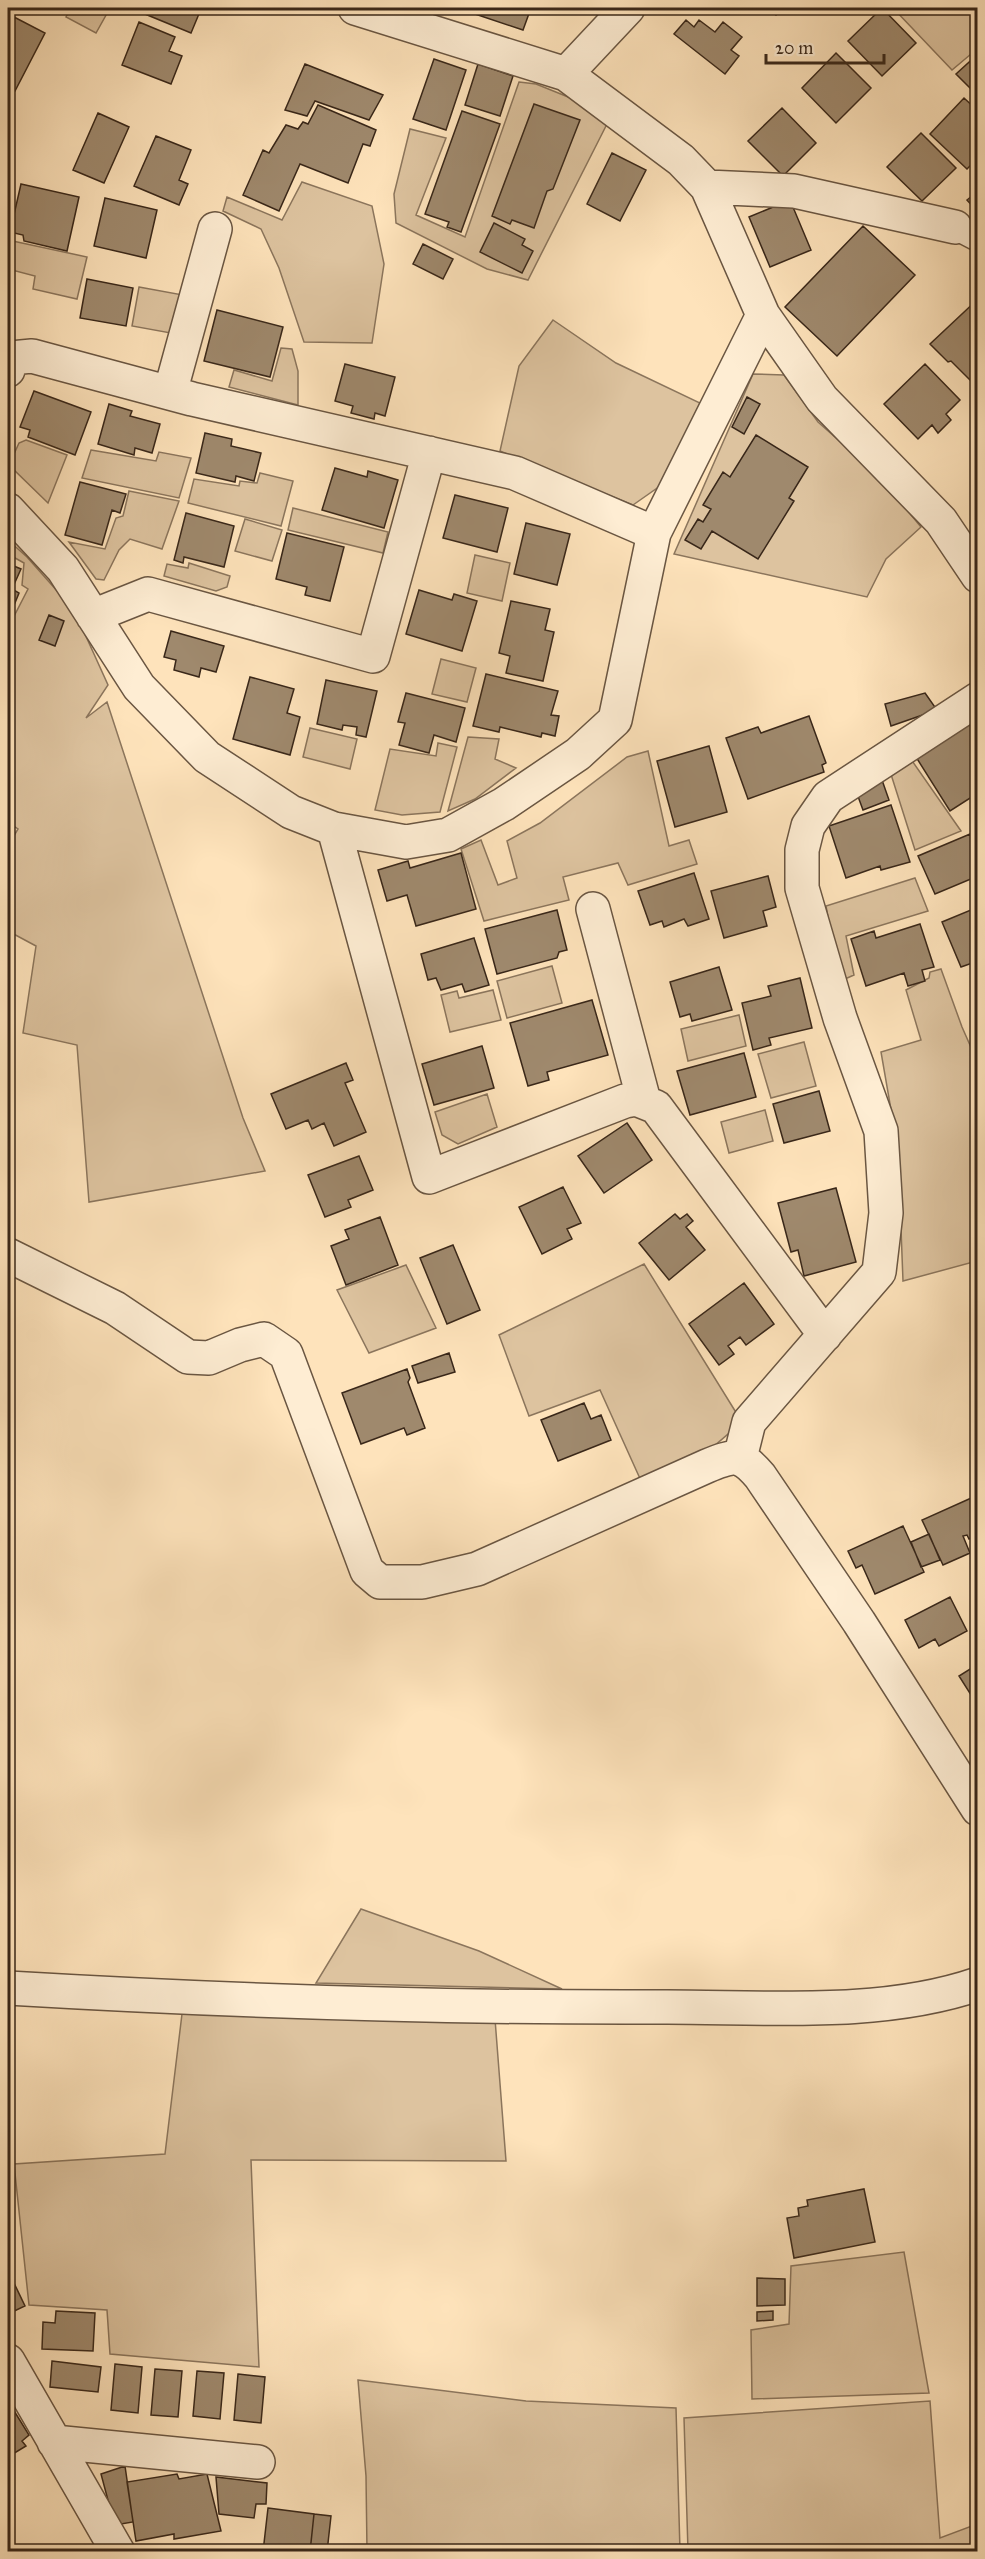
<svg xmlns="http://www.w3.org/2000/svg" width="985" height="2559" font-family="'IM FELL Great Primer',serif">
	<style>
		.green { fill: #ddc39f; stroke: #8b755c; stroke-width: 1.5 }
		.building { fill: #9f896d; stroke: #392719; stroke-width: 1.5 }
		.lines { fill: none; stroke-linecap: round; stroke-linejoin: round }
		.service-casing { stroke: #6a5642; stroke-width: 27 }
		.minor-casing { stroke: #6a5642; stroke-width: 36 }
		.service { stroke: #feedd3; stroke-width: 24 }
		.minor { stroke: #feedd3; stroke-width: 33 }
	</style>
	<rect width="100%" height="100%" fill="#fee3bb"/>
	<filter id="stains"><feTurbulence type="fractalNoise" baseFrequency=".00333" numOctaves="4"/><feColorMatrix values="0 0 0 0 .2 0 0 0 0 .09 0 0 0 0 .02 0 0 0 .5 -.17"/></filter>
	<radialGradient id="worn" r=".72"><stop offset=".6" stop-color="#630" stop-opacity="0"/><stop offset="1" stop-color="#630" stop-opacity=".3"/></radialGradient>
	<!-- green -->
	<path class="green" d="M71 8H110L96 33 66 17Z
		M893 8H977V49L952 70Z
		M519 82 536 84 588 105 608 122 528 280 487 269 396 223 394 194 410 129 446 138 416 215 465 237Z
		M302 182 372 206 384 264 372 343 304 342 279 268 261 229 223 211 227 197 282 220Z
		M8 240 87 257 77 299 33 289 35 276 8 269Z
		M139 287 183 295 176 334 132 326Z
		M553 320 616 363 700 403 660 486 633 505 500 451 519 366Z
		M281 348 292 349 298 371V405L229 387 234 370 272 381Z
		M753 374 784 375 818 422 878 475 921 527 886 559 867 597 674 554Z
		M26 440 67 455 48 503 9 465 19 443Z
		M91 450 156 461 159 452 191 458 179 498 82 478Z
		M260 473 293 481 281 526 188 503 194 479 239 486 240 481 257 483Z
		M129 491 179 501 162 549 130 539 119 550 104 580 96 579 69 542 105 549 116 518 123 516Z
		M293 508 388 532 383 553 288 530Z
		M245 519 282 530 272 561 235 551Z
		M8 540 27 557 74 610 108 685 86 718 107 702 243 1118 265 1171 89 1202 77 1045 23 1033 36 946 8 931V846L18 829 8 822V628L28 589 22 585 24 563 8 554Z
		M475 555 510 563 502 601 467 593Z
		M189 563 230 576 227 587 216 591 164 576 167 564 188 568Z
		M441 659 476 668 467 702 432 694Z
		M310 728 357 739 350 769 303 757Z
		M468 737 499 739 495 759 516 768 475 799 448 811Z
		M438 743 457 747 440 812 402 815 375 810 390 749 436 756Z
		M648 751 669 846 689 840 697 864 628 885 618 863 563 877 569 900 484 921 461 849 481 840 498 885 517 878 507 841 540 823 627 757Z
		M908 755 961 831 915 850 889 768Z
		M915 878 928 911 846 936 854 975 845 979 833 946 826 906Z
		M552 966 562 1003 507 1018 497 981Z
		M941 969 962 1027 977 1061V1261L903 1281 898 1150 881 1052 921 1040 906 990 929 978 930 972Z
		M493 990 501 1020 450 1032 441 995 457 991 459 998Z
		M739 1015 746 1046 688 1061 681 1029Z
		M804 1042 816 1086 771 1098 758 1054Z
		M487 1094 497 1127 458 1144 442 1135 435 1112Z
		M765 1110 773 1141 729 1153 721 1122Z
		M644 1264 737 1414 735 1428 714 1446 642 1483 600 1390 529 1416 499 1335Z
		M406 1265 436 1328 369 1353 337 1290Z
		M361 1909 479 1951 562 1989 316 1983Z
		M182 2014 495 2019 506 2161 251 2160 259 2367 110 2354 107 2310 29 2305 14 2164 165 2154Z
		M904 2252 929 2393 752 2399 751 2330 789 2324 791 2266Z
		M358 2380 526 2401 676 2408 680 2551H367L366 2476Z
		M930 2401 940 2538 977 2524V2551H688L684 2418Z"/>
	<!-- building -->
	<path class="building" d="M148 8H198L201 9 191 33 145 14Z
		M473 8H531L523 30 472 13Z
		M766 8H782L776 15Z
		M882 8 916 43 882 76 848 41Z
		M14 17 45 33 15 91 8 87V29Z
		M686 20 694 27 699 20 715 32 723 22 742 37 731 50 739 56 725 74 674 34Z
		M139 22 175 37 169 51 182 56 171 84 122 65Z
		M836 53 871 88 836 123 802 88Z
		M978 54V96L956 74Z
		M434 59 466 70 446 130 413 119Z
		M305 64 383 95 369 120 315 101 307 116 285 110Z
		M478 64 513 76 500 116 465 105Z
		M964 98 978 111V158L967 169 930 134Z
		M534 104 580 120 553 189 547 191 534 228 512 220 510 224 492 216Z
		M318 105 376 130 370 146 363 144 348 183 300 164 279 211 243 195 263 150 269 153 286 125 298 129 303 122 308 124Z
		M782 108 816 143 783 176 748 141Z
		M462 111 500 124 461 232 447 227 449 222 425 214Z
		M98 113 129 127 104 183 73 170Z
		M921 133 956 168 922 201 887 167Z
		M156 136 191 150 179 180 188 184 179 205 134 186Z
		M612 153 646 170 620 221 587 204Z
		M21 184 79 197 67 251 24 241 23 235 10 232Z
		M978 191V212L967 200Z
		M105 198 157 210 146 258 94 246Z
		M790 200 811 250 770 267 749 217Z
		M494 223 525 239 522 245 533 251 522 273 480 252Z
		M863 226 915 275 837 356 785 307Z
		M423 244 453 259 443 279 413 264Z
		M87 279 133 288 126 326 80 318Z
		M978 299V376L972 382 951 361 948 362 930 344Z
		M217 310 283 327 270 377 204 361Z
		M345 364 395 377 385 416 375 413 374 419 351 413 353 406 335 401Z
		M925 364 960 400 946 414 951 420 938 433 932 425 918 439 884 404Z
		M34 391 91 412 75 455 28 437 30 430 20 427Z
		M747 397 760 404 744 434 732 427Z
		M109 404 132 411 130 416 160 424 152 453 135 448 134 455 98 444Z
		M205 433 232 439 231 446 261 453 254 481 236 476 235 482 196 473Z
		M756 435 808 467 789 498 794 501 758 559 712 531 701 549 685 540 698 519 703 522 711 509 703 505 723 472 730 477Z
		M335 468 367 477 368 471 398 480 384 528 322 510Z
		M80 482 126 494 120 513 112 510 102 545 65 535Z
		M455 495 508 508 497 552 443 538Z
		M186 513 234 526 224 567 184 557 183 563 174 560Z
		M526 523 570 534 557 585 514 574Z
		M287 533 344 547 330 601 305 595 307 587 276 579Z
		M8 557 12 559 9 564 21 569 12 589 19 593 8 620Z
		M419 590 452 600 454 594 477 601 462 651 406 634Z
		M511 601 550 609 545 630 554 632 543 681 506 673 510 656 499 653Z
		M49 615 64 621 55 646 39 640Z
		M171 631 224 646 216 672 201 668 199 677 174 670 176 660 164 657Z
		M486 674 558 691 551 715 559 716 555 736 542 733 541 737 500 727 499 732 473 726Z
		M250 677 294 689 287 713 300 717 290 755 233 739Z
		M326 680 377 691 366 737 356 735 357 727 343 725 342 730 317 724Z
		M406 693 465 708 456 742 434 735 429 753 399 745 405 723 398 722Z
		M925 693 937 710 891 726 885 704Z
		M809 716 826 763 822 765 824 772 748 799 726 738 758 727 761 733Z
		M978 719V793L950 811 916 757Z
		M709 746 727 812 675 827 657 761Z
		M882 780 889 800 863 810 856 791Z
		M891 805 910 862 881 870 880 866 846 878 829 826Z
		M970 834 978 852V876L935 894 918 856Z
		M461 853 476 909 416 926 407 895 387 901 378 870 408 861 410 868Z
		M694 873 709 919 688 926 684 919 664 927 662 921 650 925 638 891Z
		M768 876 776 907 763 911 767 926 724 938 711 891Z
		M978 907V961L961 967 942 922Z
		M557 910 567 950 559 952 557 958 497 974 485 929Z
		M920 924 934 967 922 970 925 981 908 986 904 973 866 986 851 939 874 931 876 938Z
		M474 938 489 985 465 992 462 984 441 990 436 978 428 980 421 954Z
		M719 967 732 1010 692 1021 690 1014 680 1017 670 982Z
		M800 978 812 1028 769 1038 771 1045 753 1050 742 1003 771 996 768 986Z
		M592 1000 608 1055 547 1072 549 1080 528 1086 510 1023Z
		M482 1046 494 1088 434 1105 422 1064Z
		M744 1053 756 1097 690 1115 677 1071Z
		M346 1063 353 1080 345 1083 366 1132 334 1146 324 1123 312 1129 308 1120 286 1129 271 1094Z
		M819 1091 830 1131 784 1143 773 1104Z
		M627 1123 652 1160 604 1193 578 1156Z
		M359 1156 373 1190 348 1200 351 1207 325 1217 308 1175Z
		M563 1187 581 1223 567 1229 572 1239 542 1254 519 1207Z
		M836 1188 856 1262 804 1276 798 1250 791 1252 778 1203Z
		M675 1214 680 1219 687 1214 693 1221 686 1227 705 1250 669 1280 639 1243Z
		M380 1217 398 1265 346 1285 331 1246 349 1239 345 1230Z
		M453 1245 480 1310 447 1324 420 1258Z
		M744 1283 774 1324 746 1345 740 1337 728 1346 734 1354 719 1365 689 1324Z
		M449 1353 455 1372 418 1383 412 1366Z
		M407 1369 410 1378 408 1382 425 1428 407 1435 404 1428 361 1444 342 1393Z
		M584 1403 591 1419 601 1415 611 1440 558 1461 541 1420Z
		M978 1495V1535L969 1539 967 1535 963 1536 970 1553 943 1565 922 1520Z
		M903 1526 924 1572 875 1594 862 1565 856 1568 848 1551Z
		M929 1534 940 1560 921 1567 911 1542Z
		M950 1597 967 1631 939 1646 935 1639 919 1648 905 1620Z
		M978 1664V1706L959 1676Z
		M864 2189 875 2242 794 2258 787 2218 799 2216 798 2208 808 2206 807 2200Z
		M757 2278 785 2279V2305L757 2306Z
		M13 2281 25 2306 8 2314V2284Z
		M56 2311 95 2313 93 2351 42 2349 43 2322 55 2323Z
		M773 2311V2320L757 2321V2312Z
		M52 2361 101 2367 98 2392 50 2387Z
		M115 2364 142 2367 138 2413 111 2410Z
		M155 2369 182 2371 178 2417 151 2415Z
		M197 2371 224 2373 220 2419 193 2416Z
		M238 2374 265 2377 261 2423 234 2420Z
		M8 2401 29 2435 22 2441 26 2446 8 2457Z
		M125 2466 133 2522 121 2524 109 2504 101 2474Z
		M177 2474 179 2479 207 2474 221 2531 174 2539V2534L136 2541 127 2482Z
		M216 2477 267 2483 266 2504H256L254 2518 219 2514Z
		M268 2508 314 2514 310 2552H263Z
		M314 2514 331 2516 327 2552H310Z"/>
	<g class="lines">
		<!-- service casing -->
		<g class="service-casing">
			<path id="service" d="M955 227 978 239"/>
		</g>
		<!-- minor casing -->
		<g class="minor-casing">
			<path id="minor" d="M355 8 566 74 681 160 707 187 763 315 822 399 941 521 978 576
				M566 74 628 8
				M707 187 794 191 955 227
				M8 370 11 358 32 356 192 399 515 473 654 533 615 720 578 754 504 804 448 835 406 842 334 829 291 812 207 757 139 687 63 569 8 510
				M170 393 215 229
				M654 533 763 315
				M93 616 148 594 373 656 429 453
				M334 829 429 1177 625 1101 636 1099 656 1107 825 1335
				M593 909 644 1101
				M8 1255 115 1308 188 1357 209 1358 240 1345 264 1339 286 1354 367 1571 380 1582H422L477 1569 707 1466C734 1455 740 1453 760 1476L859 1622 978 1809
				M740 1458 749 1422 879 1272 886 1213 881 1131 840 1018 802 888V850L808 826 828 797 978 699
				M8 1988C227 2001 447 2008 667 2007 768 2007 882 2017 978 1984
				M8 2361 118 2552
				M54 2442 258 2462"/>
		</g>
		<!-- service -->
		<use href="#service" class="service"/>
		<!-- minor -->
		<use href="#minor" class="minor"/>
	</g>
	<!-- margin -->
	<rect width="985" height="2559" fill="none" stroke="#fee3bb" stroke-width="30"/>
	<rect x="9" y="9" width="967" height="2541" fill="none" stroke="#392719" stroke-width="3"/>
	<rect x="15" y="15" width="955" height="2529" fill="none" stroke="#392719" stroke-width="1.5"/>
	<!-- scale -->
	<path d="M766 54v9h118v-9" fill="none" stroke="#392719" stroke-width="3"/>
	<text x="775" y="54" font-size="18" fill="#392719" stroke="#feedd3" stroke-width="4.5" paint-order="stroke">20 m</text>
	<rect width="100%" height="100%" filter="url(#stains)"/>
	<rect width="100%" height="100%" fill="url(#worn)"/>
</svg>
